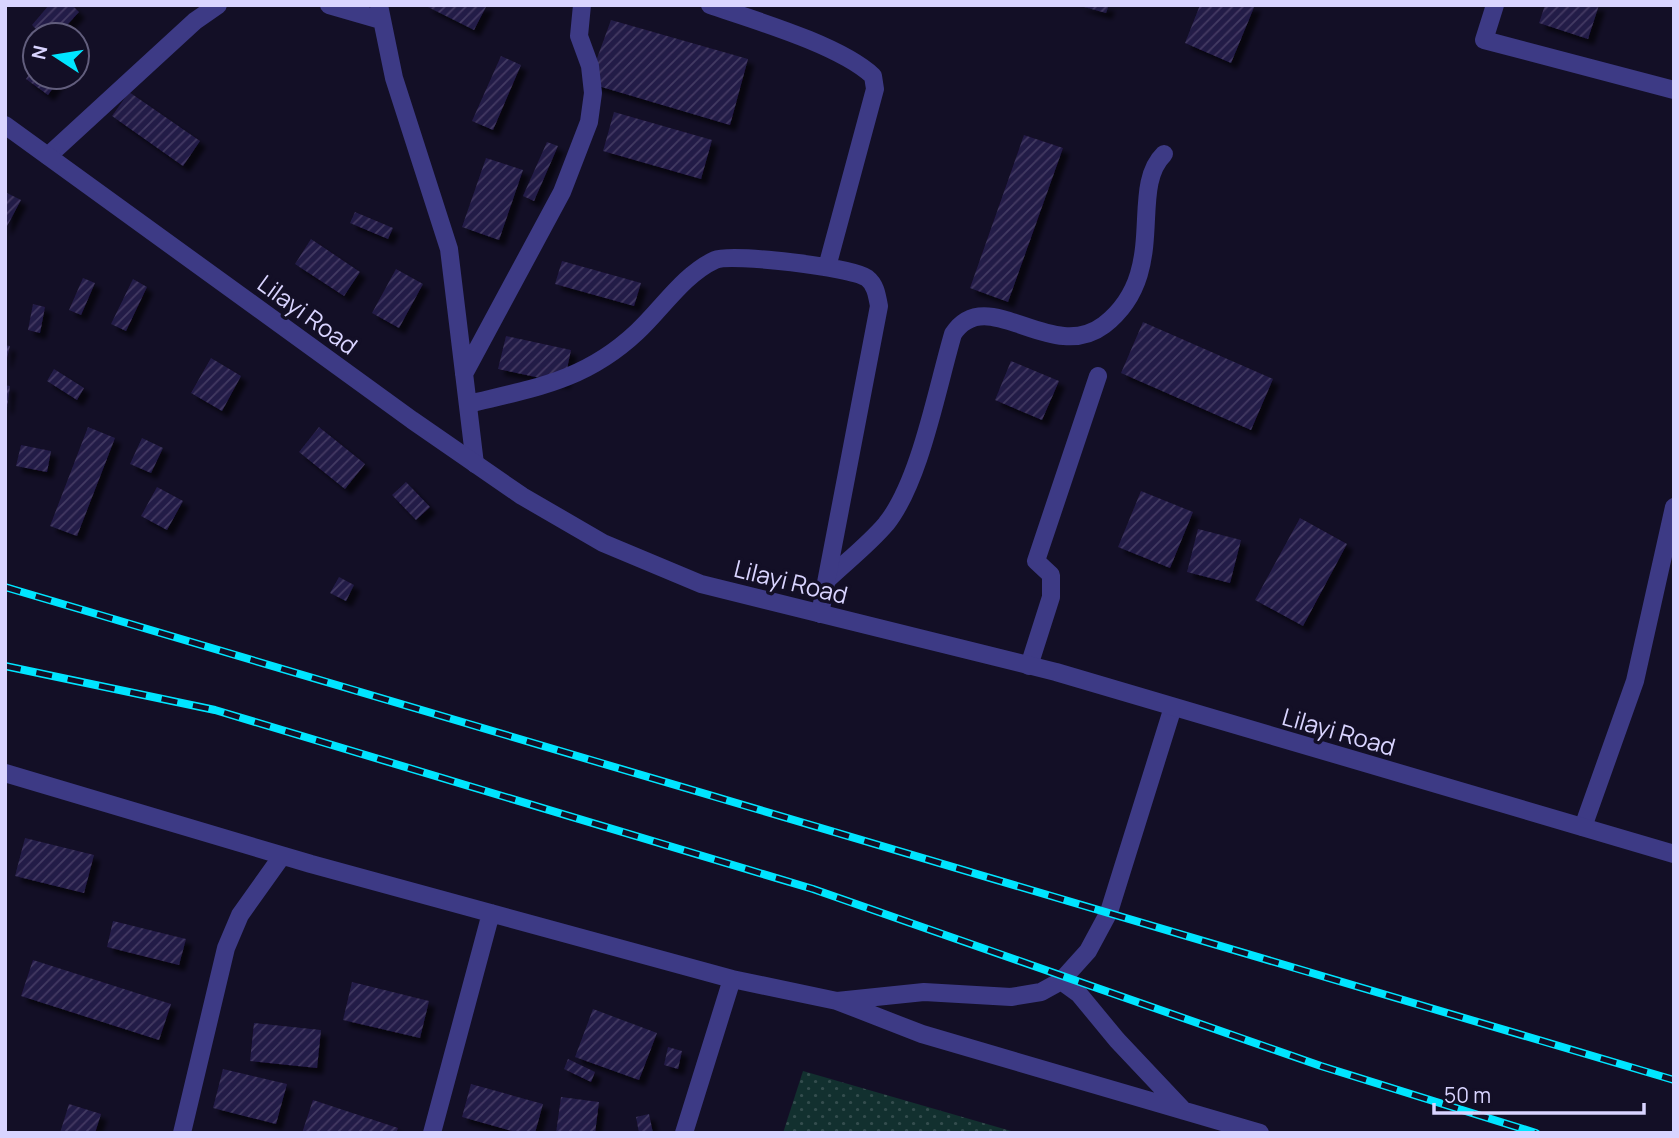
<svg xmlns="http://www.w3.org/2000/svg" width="1679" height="1138" font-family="Manrope,sans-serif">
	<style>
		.green { fill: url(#green-dots) }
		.building { fill: url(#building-hatch); filter: url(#shadow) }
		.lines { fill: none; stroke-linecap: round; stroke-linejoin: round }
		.service { stroke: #3d3a85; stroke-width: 18 }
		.minor { stroke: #3d3a85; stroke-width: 18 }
		.tertiary { stroke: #3d3a85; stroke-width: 18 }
		.rail-casing { stroke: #00e5ff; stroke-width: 8 }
		.rail { stroke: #130f26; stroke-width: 5; stroke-dasharray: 16; stroke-linecap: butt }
		.labels { text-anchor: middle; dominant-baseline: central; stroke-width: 7; stroke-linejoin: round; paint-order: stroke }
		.street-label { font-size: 24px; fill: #d9d4ff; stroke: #130f26 }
	</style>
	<defs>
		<pattern id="green-dots" width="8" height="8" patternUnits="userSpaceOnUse" patternTransform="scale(1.75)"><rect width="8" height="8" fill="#12302f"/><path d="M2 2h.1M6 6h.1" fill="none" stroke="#344d4e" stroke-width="1.8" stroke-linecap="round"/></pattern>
		<pattern id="building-hatch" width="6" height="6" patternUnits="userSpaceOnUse" patternTransform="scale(1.75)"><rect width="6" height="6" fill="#241b47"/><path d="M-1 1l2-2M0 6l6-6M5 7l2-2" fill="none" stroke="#433b63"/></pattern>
		<filter id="shadow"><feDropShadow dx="6" dy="6" stdDeviation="2" flood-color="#0009"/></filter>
	</defs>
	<rect width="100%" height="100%" fill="#130f26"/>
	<!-- green -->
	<path class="green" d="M803 1071 1018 1133H783Z"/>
	<!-- building -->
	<path class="building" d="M49 5H72L79 12 58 35H42L32 25Z
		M424 5H487L474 30Z
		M1077 5H1109L1106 13Z
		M1200 5H1255L1231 63 1185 43Z
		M1545 5H1599L1588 39 1539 23Z
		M611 20 748 59 730 125 588 83Z
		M501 56 521 65 493 130 472 121Z
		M35 66V77H61L48 95 26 79Z
		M129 92 200 141 183 166 112 116Z
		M614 112 712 140 701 179 603 151Z
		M1024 135 1063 148 1008 302 970 288Z
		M547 142 558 146 534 201 523 196Z
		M486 158 523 170 499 240 462 227Z
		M5 192 21 200 5 230Z
		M355 212 393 228 388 239 350 223Z
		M311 239 360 272 344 296 295 264Z
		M562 261 641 283 634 306 555 284Z
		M396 269 423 284 399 328 372 313Z
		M83 278 95 283 81 315 69 310Z
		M133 279 147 287 126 331 111 324Z
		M33 304 45 307 40 333 28 330Z
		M1143 322 1273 379 1251 430 1121 373Z
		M506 336 571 350 564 383 498 369Z
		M5 345 10 346 6 362H5Z
		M211 358 241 376 222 411 191 393Z
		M1011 361 1059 381 1042 420 995 400Z
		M54 369 84 388 77 400 47 381Z
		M5 385 10 386 7 408H5Z
		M88 427 115 438 77 536 50 526Z
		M319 427 365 464 345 489 299 452Z
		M142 438 163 448 151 473 130 464Z
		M21 445 51 451 47 472 16 466Z
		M406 482 430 507 416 520 392 495Z
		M157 487 183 501 167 530 141 516Z
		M1141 491 1193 512 1170 568 1118 547Z
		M1300 518 1347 544 1303 626 1255 600Z
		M1198 529 1241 540 1230 583 1187 572Z
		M339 577 354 585 346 601 330 593Z
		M25 838 94 855 84 893 15 876Z
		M113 921 186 939 179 965 107 947Z
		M33 960 171 1004 159 1040 21 996Z
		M352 982 429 1001 420 1038 343 1020Z
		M593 1009 657 1033 639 1080 575 1057Z
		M254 1023 321 1030 317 1068 250 1061Z
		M668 1047 682 1051 678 1069 664 1065Z
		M568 1059 595 1072 591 1082 564 1069Z
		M223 1069 287 1084 276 1124 213 1108Z
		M471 1084 543 1104 535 1133H519L462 1117Z
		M561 1097 599 1102 595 1133H556Z
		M313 1100 398 1128 396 1133H302Z
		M69 1104 101 1114 95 1133H60Z
		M649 1114 653 1133H639L636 1117Z"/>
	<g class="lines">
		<!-- service -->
		<path class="service" d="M1495 5 1484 40 1674 90
			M827 580C846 562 869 544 886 524 920 482 937 388 953 334 987 282 1051 365 1104 325 1171 273 1127 190 1164 154
			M1583 827 1635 681 1674 507"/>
		<!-- minor -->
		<path class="minor" d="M329 5 381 20
			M379 5 394 78 449 249 475 464
			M710 5C754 20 840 45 873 76L875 89 827 267
			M48 156 195 21 218 5
			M464 374 562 192 589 122 593 93 590 66 579 36 582 5
			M468 404C534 388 585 381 637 332 661 310 684 274 715 260 731 253 852 267 867 278 876 285 877 296 879 306L820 614
			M1029 666 1051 597V575L1036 561 1098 376
			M5 773 311 864 732 979
			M1061 981 1079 994 1117 1040 1184 1111
			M837 1001 922 1034 1260 1133
			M182 1133 226 948 240 915 282 856
			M432 1133 491 913
			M684 1133 732 979 837 1001 924 992 1011 997 1041 992 1061 981 1088 951 1109 912 1173 707"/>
		<!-- tertiary -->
		<path class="tertiary" d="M5 125 412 420 522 496 603 543 701 584 1056 672 1674 854"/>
		<!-- rail casing -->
		<g class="rail-casing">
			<path id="rail" d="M5 587 1674 1080
				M5 666 215 710 813 889 1321 1066 1536 1133"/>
		</g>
		<!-- rail -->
		<use href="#rail" class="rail"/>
	</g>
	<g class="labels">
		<!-- street labels -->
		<g class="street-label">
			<text transform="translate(308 314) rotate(36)">Lilayi Road</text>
			<text transform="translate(791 581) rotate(14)">Lilayi Road</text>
			<text transform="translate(1339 731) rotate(16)">Lilayi Road</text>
		</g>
	</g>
	<!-- border -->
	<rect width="1679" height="1138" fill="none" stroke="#d9d4ff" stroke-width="14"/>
	<!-- north arrow -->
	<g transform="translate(56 56) rotate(282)"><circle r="33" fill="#130f26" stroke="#625e7d" stroke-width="2"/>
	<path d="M0-5L12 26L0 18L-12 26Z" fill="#00e5ff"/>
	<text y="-10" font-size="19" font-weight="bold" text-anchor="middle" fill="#d9d4ff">N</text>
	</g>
	<!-- scale -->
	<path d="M1434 1103v10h210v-10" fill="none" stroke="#d9d4ff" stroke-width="3.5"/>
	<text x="1444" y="1103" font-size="21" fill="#d9d4ff" stroke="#130f26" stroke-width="5" paint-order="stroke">50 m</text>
</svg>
